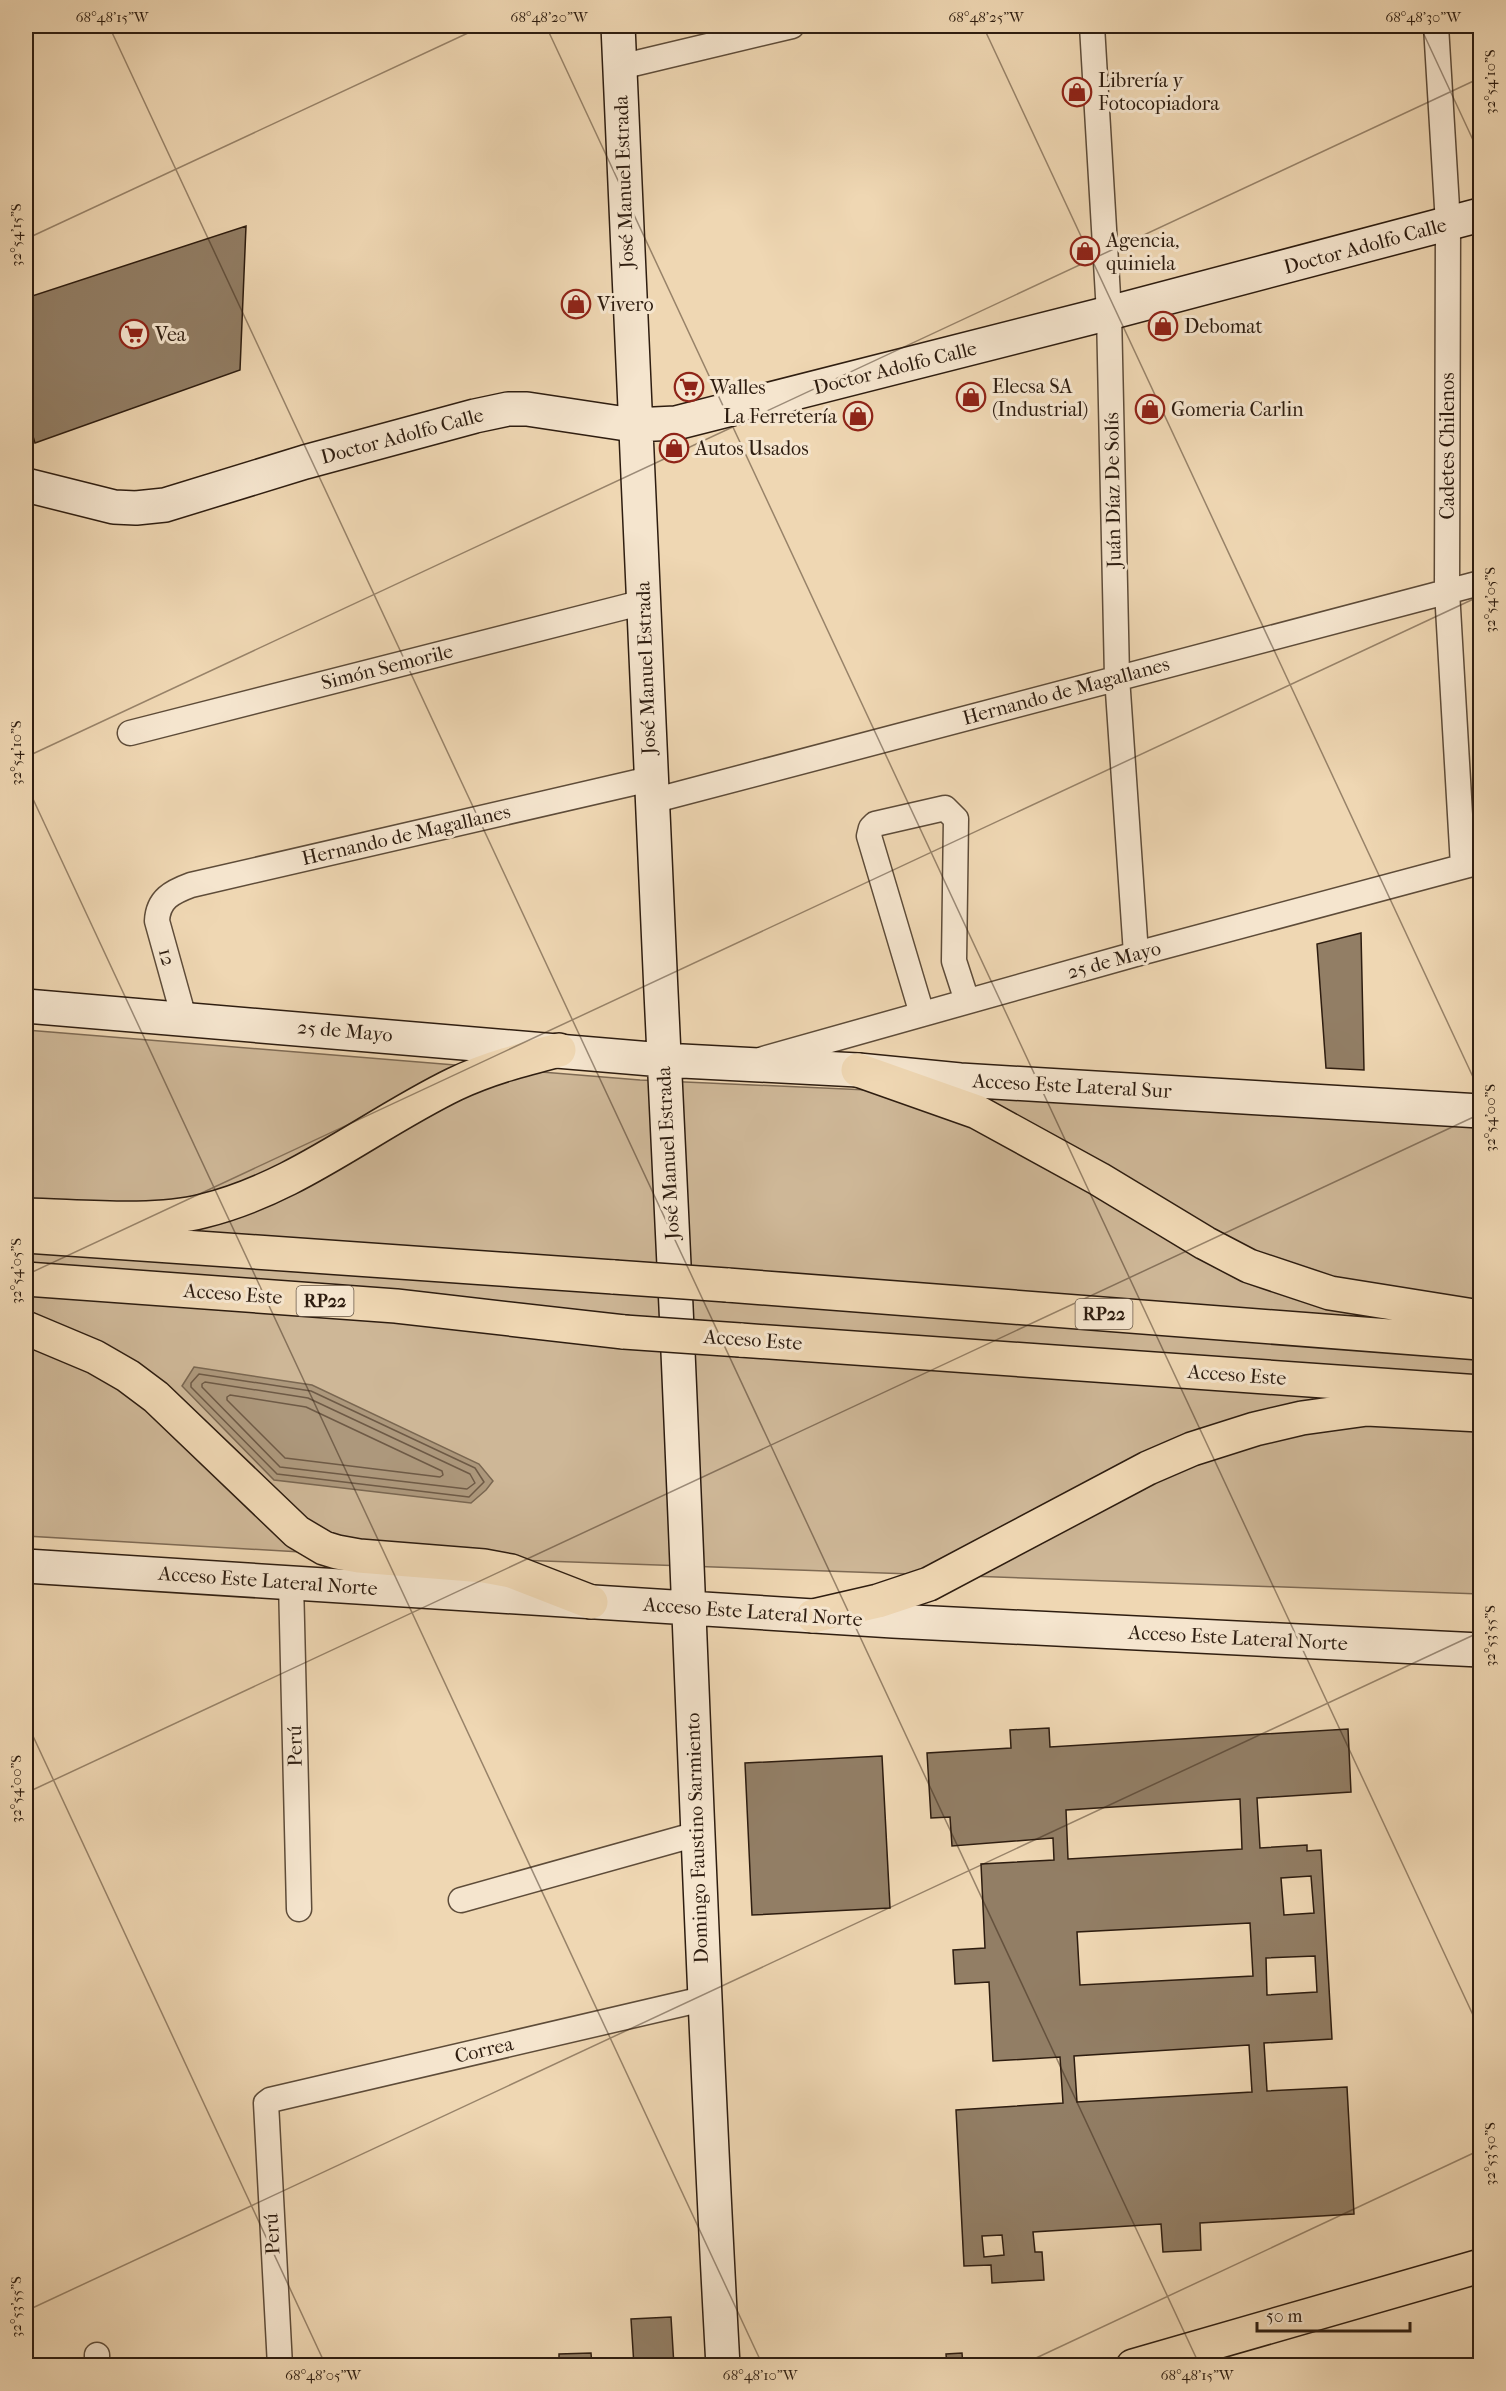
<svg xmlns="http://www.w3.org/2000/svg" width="1506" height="2391" font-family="'IM FELL French Canon',serif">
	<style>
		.green { fill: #ceb797; stroke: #7e6a54; stroke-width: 1.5 }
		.water { fill: #ad987c; stroke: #7a6751; stroke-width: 1.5 }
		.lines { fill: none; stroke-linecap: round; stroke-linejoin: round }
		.shore { stroke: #6e5a46; stroke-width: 1.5 }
		.building { fill: #927e65; stroke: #2e1d10; stroke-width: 1.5; fill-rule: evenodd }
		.street-casing { stroke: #5e4c39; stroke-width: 27 }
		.secondary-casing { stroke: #2e1d10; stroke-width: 36 }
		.primary-casing { stroke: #2e1d10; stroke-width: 36 }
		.highway-casing { stroke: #2e1d10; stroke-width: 36 }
		.street { stroke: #f5e5ce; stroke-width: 24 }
		.secondary { stroke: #f5e5ce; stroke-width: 33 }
		.primary { stroke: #efd7b3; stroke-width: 33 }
		.highway { stroke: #efd7b3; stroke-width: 33 }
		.highway-bridge-casing { stroke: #2e1d10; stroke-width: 36; stroke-linecap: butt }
		.highway-bridge { stroke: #efd7b3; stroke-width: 33 }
		.ticks { fill: none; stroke: #2e1d10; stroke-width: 1.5; stroke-opacity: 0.45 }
		.labels { text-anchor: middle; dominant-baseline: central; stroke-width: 6; stroke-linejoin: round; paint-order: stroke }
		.shield { fill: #f5e5ce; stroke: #6a5949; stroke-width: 1.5 }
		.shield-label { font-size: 18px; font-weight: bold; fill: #2e1d10 }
		.poi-label { font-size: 20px; fill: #2e1d10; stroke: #f5e5ce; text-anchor: start }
		.street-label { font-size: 20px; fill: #2e1d10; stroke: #f5e5ce }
		.neatline { fill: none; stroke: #2e1d10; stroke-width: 2 }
		.ticks-label { font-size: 15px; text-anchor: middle; fill: #2e1d10 }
	</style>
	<rect width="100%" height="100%" fill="#efd7b3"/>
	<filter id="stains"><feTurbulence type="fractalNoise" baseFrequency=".00333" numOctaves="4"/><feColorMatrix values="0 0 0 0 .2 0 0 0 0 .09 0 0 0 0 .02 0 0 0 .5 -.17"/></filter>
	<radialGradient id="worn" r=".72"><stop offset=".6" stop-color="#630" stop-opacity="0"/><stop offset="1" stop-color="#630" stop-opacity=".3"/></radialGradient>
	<!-- green -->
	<path class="green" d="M26 1030 640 1080 1480 1117V1594L318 1553 26 1536Z"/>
	<!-- water -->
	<path class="water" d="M194 1367 312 1385 479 1464 493 1481 486 1490 471 1503 274 1480 182 1386Z"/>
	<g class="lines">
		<!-- shore -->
		<path class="shore" d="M199 1374 311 1391 475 1468 484 1482 469 1497 277 1474 191 1387V1383Z
			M205 1382 308 1398 470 1474 475 1483 467 1489 280 1467 202 1387V1384Z
			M230 1395 306 1407 442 1471 443 1475 440 1477 285 1458 227 1400V1397Z"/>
	</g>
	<!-- building -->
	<path class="building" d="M246 226 240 370 35 443 26 413V298Z
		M1361 933 1364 1070 1326 1068 1317 944Z
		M1049 1728 1050 1747 1348 1729 1351 1792 1257 1798 1260 1848 1307 1845V1851L1321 1850 1332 2039 1264 2043 1267 2091 1347 2087 1354 2214 1200 2223 1201 2250 1163 2252 1161 2224 1033 2232 1035 2252H1042L1044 2280 992 2283 991 2265 964 2266 956 2110 1063 2103 1060 2057 993 2061 989 1982 955 1984 953 1950 985 1948 981 1864 1054 1860 1053 1838 952 1846 950 1817 931 1818 927 1753 1011 1748 1010 1730ZM1240 1799 1242 1849 1068 1859 1066 1810ZM1311 1876 1314 1913 1284 1915 1281 1878ZM1250 1923 1253 1976 1080 1985 1077 1932ZM1315 1956 1317 1992 1267 1995 1266 1958ZM1249 2045 1252 2092 1077 2102 1074 2056ZM1002 2235 1004 2255 984 2257 982 2236Z
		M882 1756 890 1908 752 1915 745 1763Z
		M671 2317 674 2366H634L631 2319Z
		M591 2353 592 2366H559V2354Z
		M962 2353 963 2366H947L946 2354Z"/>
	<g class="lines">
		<!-- street casing -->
		<g class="street-casing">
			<path id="street" d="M1092 26 1109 313 1117 677 1136 954
				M1436 26 1448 224 1447 591 1463 866
				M620 67 792 26
				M130 733 644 602
				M652 801 1480 583
				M922 1014 869 836 871 828 875 824 945 808 956 819 954 961 967 1001
				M184 1018 157 921C158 899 172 892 191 885L650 779
				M763 1059 1136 954 1480 862
				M291 1582 299 1909
				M461 1900 697 1834
				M97 2355V2366
				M280 2366 266 2103 270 2100 703 1999"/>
		</g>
		<!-- secondary casing -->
		<g class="secondary-casing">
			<path id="secondary" d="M618 26C634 453 656 880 676 1307 692 1660 703 2013 723 2366
				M26 485 114 507 136 508 165 505 305 462 475 416 508 409H527L633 425 676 423 1109 313 1480 215
				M26 1006 663 1060 858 1070 960 1080 1480 1111
				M26 1566 893 1621 1480 1650"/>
		</g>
		<!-- primary casing -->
		<g class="primary-casing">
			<path id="primary" d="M1133 2366 1480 2266"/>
		</g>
		<!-- highway casing -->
		<g class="highway-casing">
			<path id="highway" d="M858 1070 977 1112 1099 1179 1205 1243 1249 1266 1330 1293 1480 1317
				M26 1215C79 1216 152 1224 203 1211 297 1188 370 1125 455 1084 489 1068 524 1059 559 1050
				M26 1236 614 1277
				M26 1279 396 1306 624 1332
				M727 1285 1480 1343
				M26 1328 95 1357 128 1376 156 1397 297 1532 324 1548 337 1552 359 1556 484 1566 511 1571 591 1602
				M740 1340 1480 1392
				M813 1616 878 1601 929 1584 1148 1468 1192 1449 1255 1429 1302 1418 1367 1409 1480 1415"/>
		</g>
		<!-- street -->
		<use href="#street" class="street"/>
		<!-- secondary -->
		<use href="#secondary" class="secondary"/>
		<!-- primary -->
		<use href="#primary" class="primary"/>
		<!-- highway -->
		<use href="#highway" class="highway"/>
		<!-- highway-bridge casing -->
		<g class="highway-bridge-casing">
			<path id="highway-bridge" d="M614 1277 727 1285
				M624 1332 740 1340"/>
		</g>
		<!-- highway-bridge -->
		<use href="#highway-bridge" class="highway-bridge"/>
	</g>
	<!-- ticks -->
	<path class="ticks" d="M109 26 1200 2366M546 26 1480 2030M983 26 1480 1092M1420 26 1480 155M26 239 483 26M26 757 1480 78M26 784 763 2366M26 1275 1480 596M26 1721 326 2366M26 1793 1480 1114M26 2311 1480 1632M1019 2366 1480 2150"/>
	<!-- icons -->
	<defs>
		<g id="shop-ring" transform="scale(1.5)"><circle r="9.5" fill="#f5e5ce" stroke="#8f2418" stroke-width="1.5"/><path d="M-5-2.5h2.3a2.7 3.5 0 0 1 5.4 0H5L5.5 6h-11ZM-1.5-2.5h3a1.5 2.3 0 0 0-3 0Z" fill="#8f2418"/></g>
		<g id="supermarket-ring" transform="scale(1.5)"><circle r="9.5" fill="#f5e5ce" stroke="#8f2418" stroke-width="1.5"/><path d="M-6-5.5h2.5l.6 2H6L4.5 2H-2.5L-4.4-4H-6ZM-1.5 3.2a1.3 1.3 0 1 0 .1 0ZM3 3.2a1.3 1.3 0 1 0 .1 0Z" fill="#8f2418"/></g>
	</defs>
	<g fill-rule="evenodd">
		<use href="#shop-ring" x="1077" y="92"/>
		<use href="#shop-ring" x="1085" y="251"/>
		<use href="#shop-ring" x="576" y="304"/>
		<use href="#shop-ring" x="1163" y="326"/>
		<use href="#supermarket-ring" x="134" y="334"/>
		<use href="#supermarket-ring" x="689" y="387"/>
		<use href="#shop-ring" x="971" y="397"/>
		<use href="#shop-ring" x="1150" y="409"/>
		<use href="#shop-ring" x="858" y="416"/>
		<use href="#shop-ring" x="674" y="448"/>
	</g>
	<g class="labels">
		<!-- shield labels -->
		<g class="shield">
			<rect x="296.5" y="1286" width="57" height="30" rx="4.5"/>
			<rect x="1075.5" y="1299" width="57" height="30" rx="4.5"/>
		</g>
		<g class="shield-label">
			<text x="325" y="1301">RP22</text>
			<text x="1104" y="1314">RP22</text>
		</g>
		<!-- poi labels -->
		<g class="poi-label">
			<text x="1098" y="80">Librería y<tspan x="1098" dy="23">Fotocopiadora</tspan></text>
			<text x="1106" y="240">Agencia,<tspan x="1106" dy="23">quiniela</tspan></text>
			<text x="597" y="304">Vivero</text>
			<text x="1184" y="326">Debomat</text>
			<text x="155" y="334">Vea</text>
			<text x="992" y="386">Elecsa SA<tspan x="992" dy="23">(Industrial)</tspan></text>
			<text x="710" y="387">Walles</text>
			<text x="1171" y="409">Gomeria Carlin</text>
			<text x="837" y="416" text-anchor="end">La Ferretería</text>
			<text x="695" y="448">Autos Usados</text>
		</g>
		<!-- street labels -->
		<g class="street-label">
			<text transform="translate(624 182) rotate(-92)">José Manuel Estrada</text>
			<text transform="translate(1365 246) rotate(-15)">Doctor Adolfo Calle</text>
			<text transform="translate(895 368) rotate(-14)">Doctor Adolfo Calle</text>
			<text transform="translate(402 436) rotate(-15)">Doctor Adolfo Calle</text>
			<text transform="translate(1447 446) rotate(-90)">Cadetes Chilenos</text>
			<text transform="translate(1113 490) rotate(-91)">Juán Díaz De Solís</text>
			<text transform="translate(387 667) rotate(-14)">Simón Semorile</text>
			<text transform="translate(646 668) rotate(-92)">José Manuel Estrada</text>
			<text transform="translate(1066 691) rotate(-15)">Hernando de Magallanes</text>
			<text transform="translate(406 835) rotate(-13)">Hernando de Magallanes</text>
			<text transform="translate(167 957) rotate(75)">12</text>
			<text transform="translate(1114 960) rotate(-15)">25 de Mayo</text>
			<text transform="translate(345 1031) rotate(5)">25 de Mayo</text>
			<text transform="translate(1072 1086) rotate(3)">Acceso Este Lateral Sur</text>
			<text transform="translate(668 1153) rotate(-93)">José Manuel Estrada</text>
			<text transform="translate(233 1294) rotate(4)">Acceso Este</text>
			<text transform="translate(753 1340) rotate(4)">Acceso Este</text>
			<text transform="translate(1237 1375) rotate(4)">Acceso Este</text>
			<text transform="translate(268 1581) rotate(4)">Acceso Este Lateral Norte</text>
			<text transform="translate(753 1612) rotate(4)">Acceso Este Lateral Norte</text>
			<text transform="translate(1238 1638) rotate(3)">Acceso Este Lateral Norte</text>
			<text transform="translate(295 1746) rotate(-91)">Perú</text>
			<text transform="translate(697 1838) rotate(-92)">Domingo Faustino Sarmiento</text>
			<text transform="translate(484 2050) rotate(-13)">Correa</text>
			<text transform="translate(272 2234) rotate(-93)">Perú</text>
		</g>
	</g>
	<!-- margin -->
	<rect width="1506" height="2391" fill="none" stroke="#efd7b3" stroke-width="66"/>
	<!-- scale -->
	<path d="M1257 2322v9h153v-9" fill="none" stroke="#2e1d10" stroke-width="3"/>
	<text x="1266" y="2322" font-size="18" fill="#2e1d10" stroke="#f5e5ce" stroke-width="4.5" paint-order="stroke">50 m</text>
	<rect x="33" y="33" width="1440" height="2325" class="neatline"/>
	<g class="ticks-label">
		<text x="112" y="22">68°48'15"W</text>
		<text x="549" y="22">68°48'20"W</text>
		<text x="986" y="22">68°48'25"W</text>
		<text x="1423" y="22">68°48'30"W</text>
		<text transform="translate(1490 82) rotate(-90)" y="5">32°54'10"S</text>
		<text transform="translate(16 235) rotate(-90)" y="5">32°54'15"S</text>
		<text transform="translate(1490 600) rotate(-90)" y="5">32°54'05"S</text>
		<text transform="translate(16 753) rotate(-90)" y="5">32°54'10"S</text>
		<text transform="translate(1490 1118) rotate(-90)" y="5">32°54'00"S</text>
		<text transform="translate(16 1271) rotate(-90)" y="5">32°54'05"S</text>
		<text transform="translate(1490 1636) rotate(-90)" y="5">32°53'55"S</text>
		<text transform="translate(16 1789) rotate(-90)" y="5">32°54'00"S</text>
		<text transform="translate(1490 2154) rotate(-90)" y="5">32°53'50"S</text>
		<text transform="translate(16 2307) rotate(-90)" y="5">32°53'55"S</text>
		<text x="323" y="2380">68°48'05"W</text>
		<text x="760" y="2380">68°48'10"W</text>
		<text x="1197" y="2380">68°48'15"W</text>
	</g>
	<rect width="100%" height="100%" filter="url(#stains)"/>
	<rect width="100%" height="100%" fill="url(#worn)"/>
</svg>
